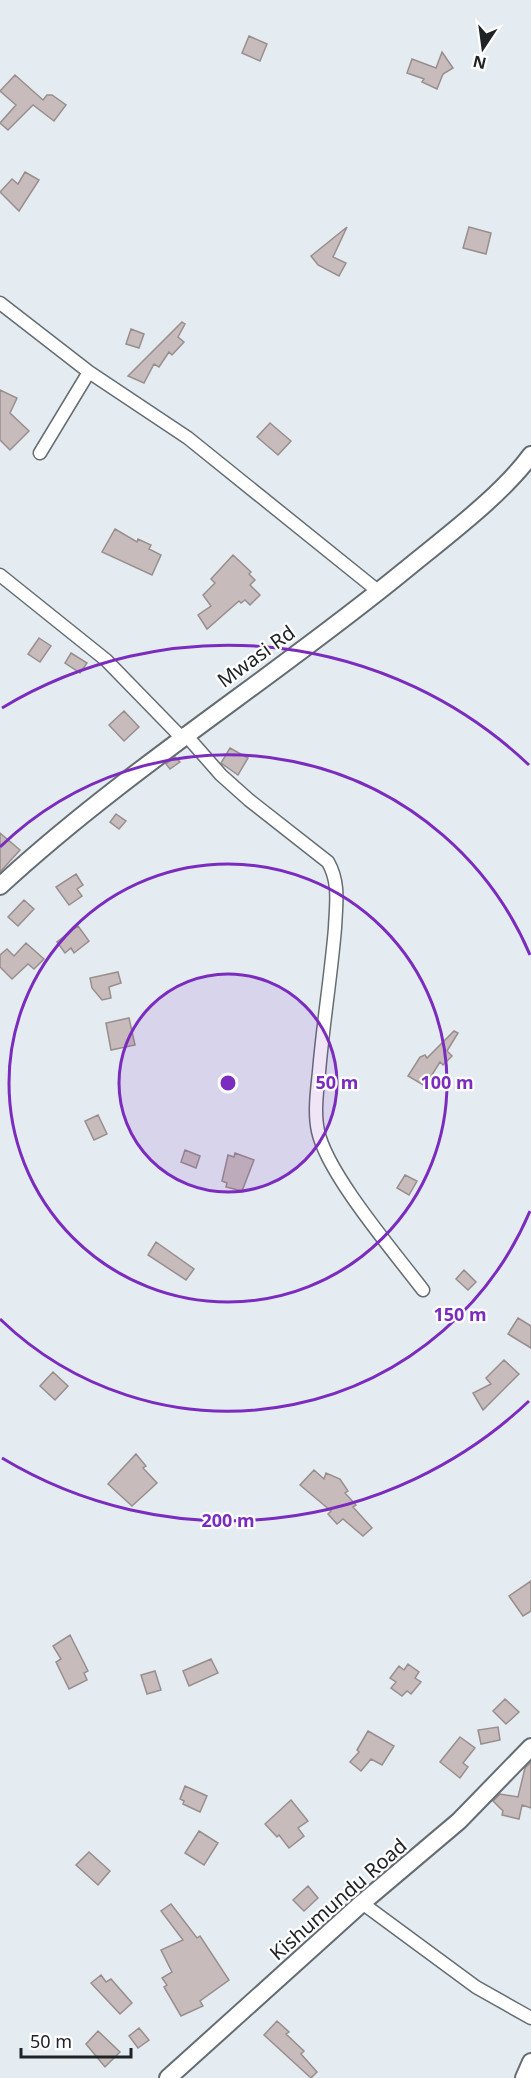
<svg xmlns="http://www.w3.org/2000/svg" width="531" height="2078" font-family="'Noto Sans',sans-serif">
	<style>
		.building { fill: #c7bcbb; stroke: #988e8d; stroke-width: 1.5 }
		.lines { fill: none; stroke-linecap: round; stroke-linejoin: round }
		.street-casing { stroke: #656d72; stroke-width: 15 }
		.secondary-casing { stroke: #656d72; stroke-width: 20 }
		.street { stroke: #fff; stroke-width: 12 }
		.secondary { stroke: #fff; stroke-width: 16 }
		.ring { fill: none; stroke: #7b2cbf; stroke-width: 3 }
		.labels { text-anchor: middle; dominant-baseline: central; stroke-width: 4.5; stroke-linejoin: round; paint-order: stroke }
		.street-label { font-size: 20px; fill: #202325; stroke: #fff }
		.centre { fill: #7b2cbf; stroke: #fff; stroke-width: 3 }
		.ring-label { font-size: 18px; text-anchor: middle; font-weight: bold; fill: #7b2cbf; stroke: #fff; stroke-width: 4.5; stroke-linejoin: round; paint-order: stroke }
	</style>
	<rect width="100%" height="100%" fill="#e4ecf2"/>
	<!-- building -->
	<path class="building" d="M249 36 267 44 260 61 242 53Z
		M442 52 453 68 443 74 437 89 422 82 424 79 407 73 412 59 436 68Z
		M15 75 43 100 47 95H52L66 105 54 121 33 105 8 130 0 123 16 105 0 91Z
		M25 172 39 180 19 211 0 192 12 179 18 184Z
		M347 227 333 257 346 263 339 276 318 265 311 256Z
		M469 227 491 233 486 254 463 248Z
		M182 322 185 324 178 337 184 342 172 355 169 352 159 367 154 364 144 383 128 376Z
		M131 329 144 334 139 348 126 344Z
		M0 390 17 398 10 413 29 431 10 450 0 440Z
		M270 423 291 441 278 455 257 437Z
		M115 529 137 542 138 539 151 545 149 549 161 555 152 575 102 552Z
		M233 555 251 572 249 574 255 580 250 585 260 595 250 605 245 600 241 603 239 601 207 629 198 615 211 606 203 595 215 583 211 579Z
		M39 638 51 646 40 662 28 654Z
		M71 653 87 663 80 673 65 663Z
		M124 711 139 727 124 741 109 725Z
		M230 748 248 758 238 775 221 763Z
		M175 757 180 762 170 769 166 764Z
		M116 814 126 821 119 829 110 822Z
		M0 833 20 850 0 872Z
		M76 874 83 885 77 889 82 896 69 905 56 887Z
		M24 900 34 909 18 926 8 917Z
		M78 926 89 941 74 953 71 948 65 953 57 942Z
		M26 943 44 959 34 969 28 964 12 979 0 967V955L7 949 14 956Z
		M118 972 121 983 109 987 111 998 102 1000 92 988 90 978Z
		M129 1018 135 1045 111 1050 106 1023Z
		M454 1031 458 1033 447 1051 452 1056 443 1065 440 1062 425 1086 408 1076 420 1057 425 1055 427 1058Z
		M98 1115 107 1134 94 1140 85 1121Z
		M185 1150 200 1156 196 1168 181 1162Z
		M235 1153 254 1160 242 1191 226 1187 227 1183 222 1181 228 1155 234 1157Z
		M405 1175 417 1181 409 1195 397 1188Z
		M156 1242 194 1269 186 1280 148 1255Z
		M464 1270 476 1282 468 1290 456 1279Z
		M518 1318 531 1326V1348L508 1334Z
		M504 1360 519 1374 483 1410 473 1393 491 1384 486 1378Z
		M53 1372 68 1386 55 1400 40 1386Z
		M136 1454 146 1466 143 1468 157 1483 132 1506 108 1484Z
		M314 1470 324 1479 326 1473 340 1479 348 1491 345 1493 356 1505 353 1507 372 1528 363 1536 343 1519 337 1524 328 1514 331 1511 300 1485Z
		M531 1581V1611L523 1616 509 1596Z
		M70 1635 88 1671 84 1673 87 1680 69 1689 56 1662 61 1659 53 1646Z
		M211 1659 218 1673 189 1686 183 1671Z
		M408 1664 419 1672 415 1678 421 1682 411 1694 407 1691 402 1696 391 1688 396 1682 390 1678 399 1666 404 1670Z
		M155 1671 161 1690 147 1694 141 1675Z
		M505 1699 519 1712 506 1724 493 1711Z
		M498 1727 500 1740 481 1744 478 1730Z
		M368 1731 394 1746 382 1765 371 1759 361 1771 350 1762 359 1752 357 1750Z
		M460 1737 475 1748 463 1763 468 1767 460 1778 440 1762Z
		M531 1762V1808L522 1805 519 1819 502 1815 503 1811 493 1801 500 1794 518 1797 525 1768Z
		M185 1786 207 1796 200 1812 183 1804 184 1801 180 1799Z
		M291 1800 308 1821 298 1828 304 1836 289 1848 279 1835 277 1837 265 1824Z
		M199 1831 218 1843 204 1865 185 1853Z
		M89 1852 110 1871 98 1885 76 1865Z
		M308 1886 318 1898 304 1911 293 1900Z
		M171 1904 197 1938 200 1936 229 1980 200 2001 203 2006 181 2016 164 1987 167 1985 162 1978 172 1972 161 1950 183 1940 161 1911Z
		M101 1975 106 1982 111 1979 132 2003 120 2014 91 1983Z
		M277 2021 289 2032 286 2034 304 2051 301 2054 317 2072 311 2078 264 2035Z
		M139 2028 149 2040 138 2048 129 2036Z
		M98 2031 120 2052 105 2067 86 2044Z"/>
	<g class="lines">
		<!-- street casing -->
		<g class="street-casing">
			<path id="street" d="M0 303 89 372 188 438 378 591
				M40 453 89 372
				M0 575 106 660 181 737
				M185 734 221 775 249 800 328 862C340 883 336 904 335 928 331 976 323 1024 319 1072 317 1091 314 1113 318 1131 327 1174 395 1253 423 1290
				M362 1903 476 1987 531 2018"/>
		</g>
		<!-- secondary casing -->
		<g class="secondary-casing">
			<path id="secondary" d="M0 886C126 770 272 679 404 571 444 538 501 496 531 455
				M168 2078 362 1903 459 1821 531 1747
				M524 2078 531 2062"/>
		</g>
		<!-- street -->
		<use href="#street" class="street"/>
		<!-- secondary -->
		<use href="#secondary" class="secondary"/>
	</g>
	<!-- distance rings -->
	<circle cx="228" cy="1083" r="109" fill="#7b2cbf" fill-opacity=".12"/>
	<g class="ring">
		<circle cx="228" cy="1083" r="109"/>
		<circle cx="228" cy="1083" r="219"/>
		<path d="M530 1211A328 328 0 0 1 0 1319M0 847A328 328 0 0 1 530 955"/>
		<path d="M529 1401A438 438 0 0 1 2 1458M2 708A438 438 0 0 1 529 765"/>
	</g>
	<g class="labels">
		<!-- street labels -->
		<g class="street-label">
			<text transform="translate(256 656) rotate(-36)">Mwasi Rd</text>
			<text transform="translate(338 1899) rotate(-41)">Kishumundu Road</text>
		</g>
	</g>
	<circle cx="228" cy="1083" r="9" class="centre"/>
	<g class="ring-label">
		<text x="337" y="1089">50 m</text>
		<text x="447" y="1089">100 m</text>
		<text x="460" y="1321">150 m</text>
		<text x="228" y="1527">200 m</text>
	</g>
	<!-- north arrow -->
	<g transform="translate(483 48) rotate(193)" stroke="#ffffff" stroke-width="4.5" paint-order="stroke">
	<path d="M0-4.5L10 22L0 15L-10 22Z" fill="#202325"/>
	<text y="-9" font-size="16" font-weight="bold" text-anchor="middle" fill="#202325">N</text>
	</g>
	<!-- scale -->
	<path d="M21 2048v9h110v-9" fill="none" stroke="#202325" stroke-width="3"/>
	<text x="30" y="2048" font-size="18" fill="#202325" stroke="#ffffff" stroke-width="4.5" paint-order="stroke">50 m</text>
</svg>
